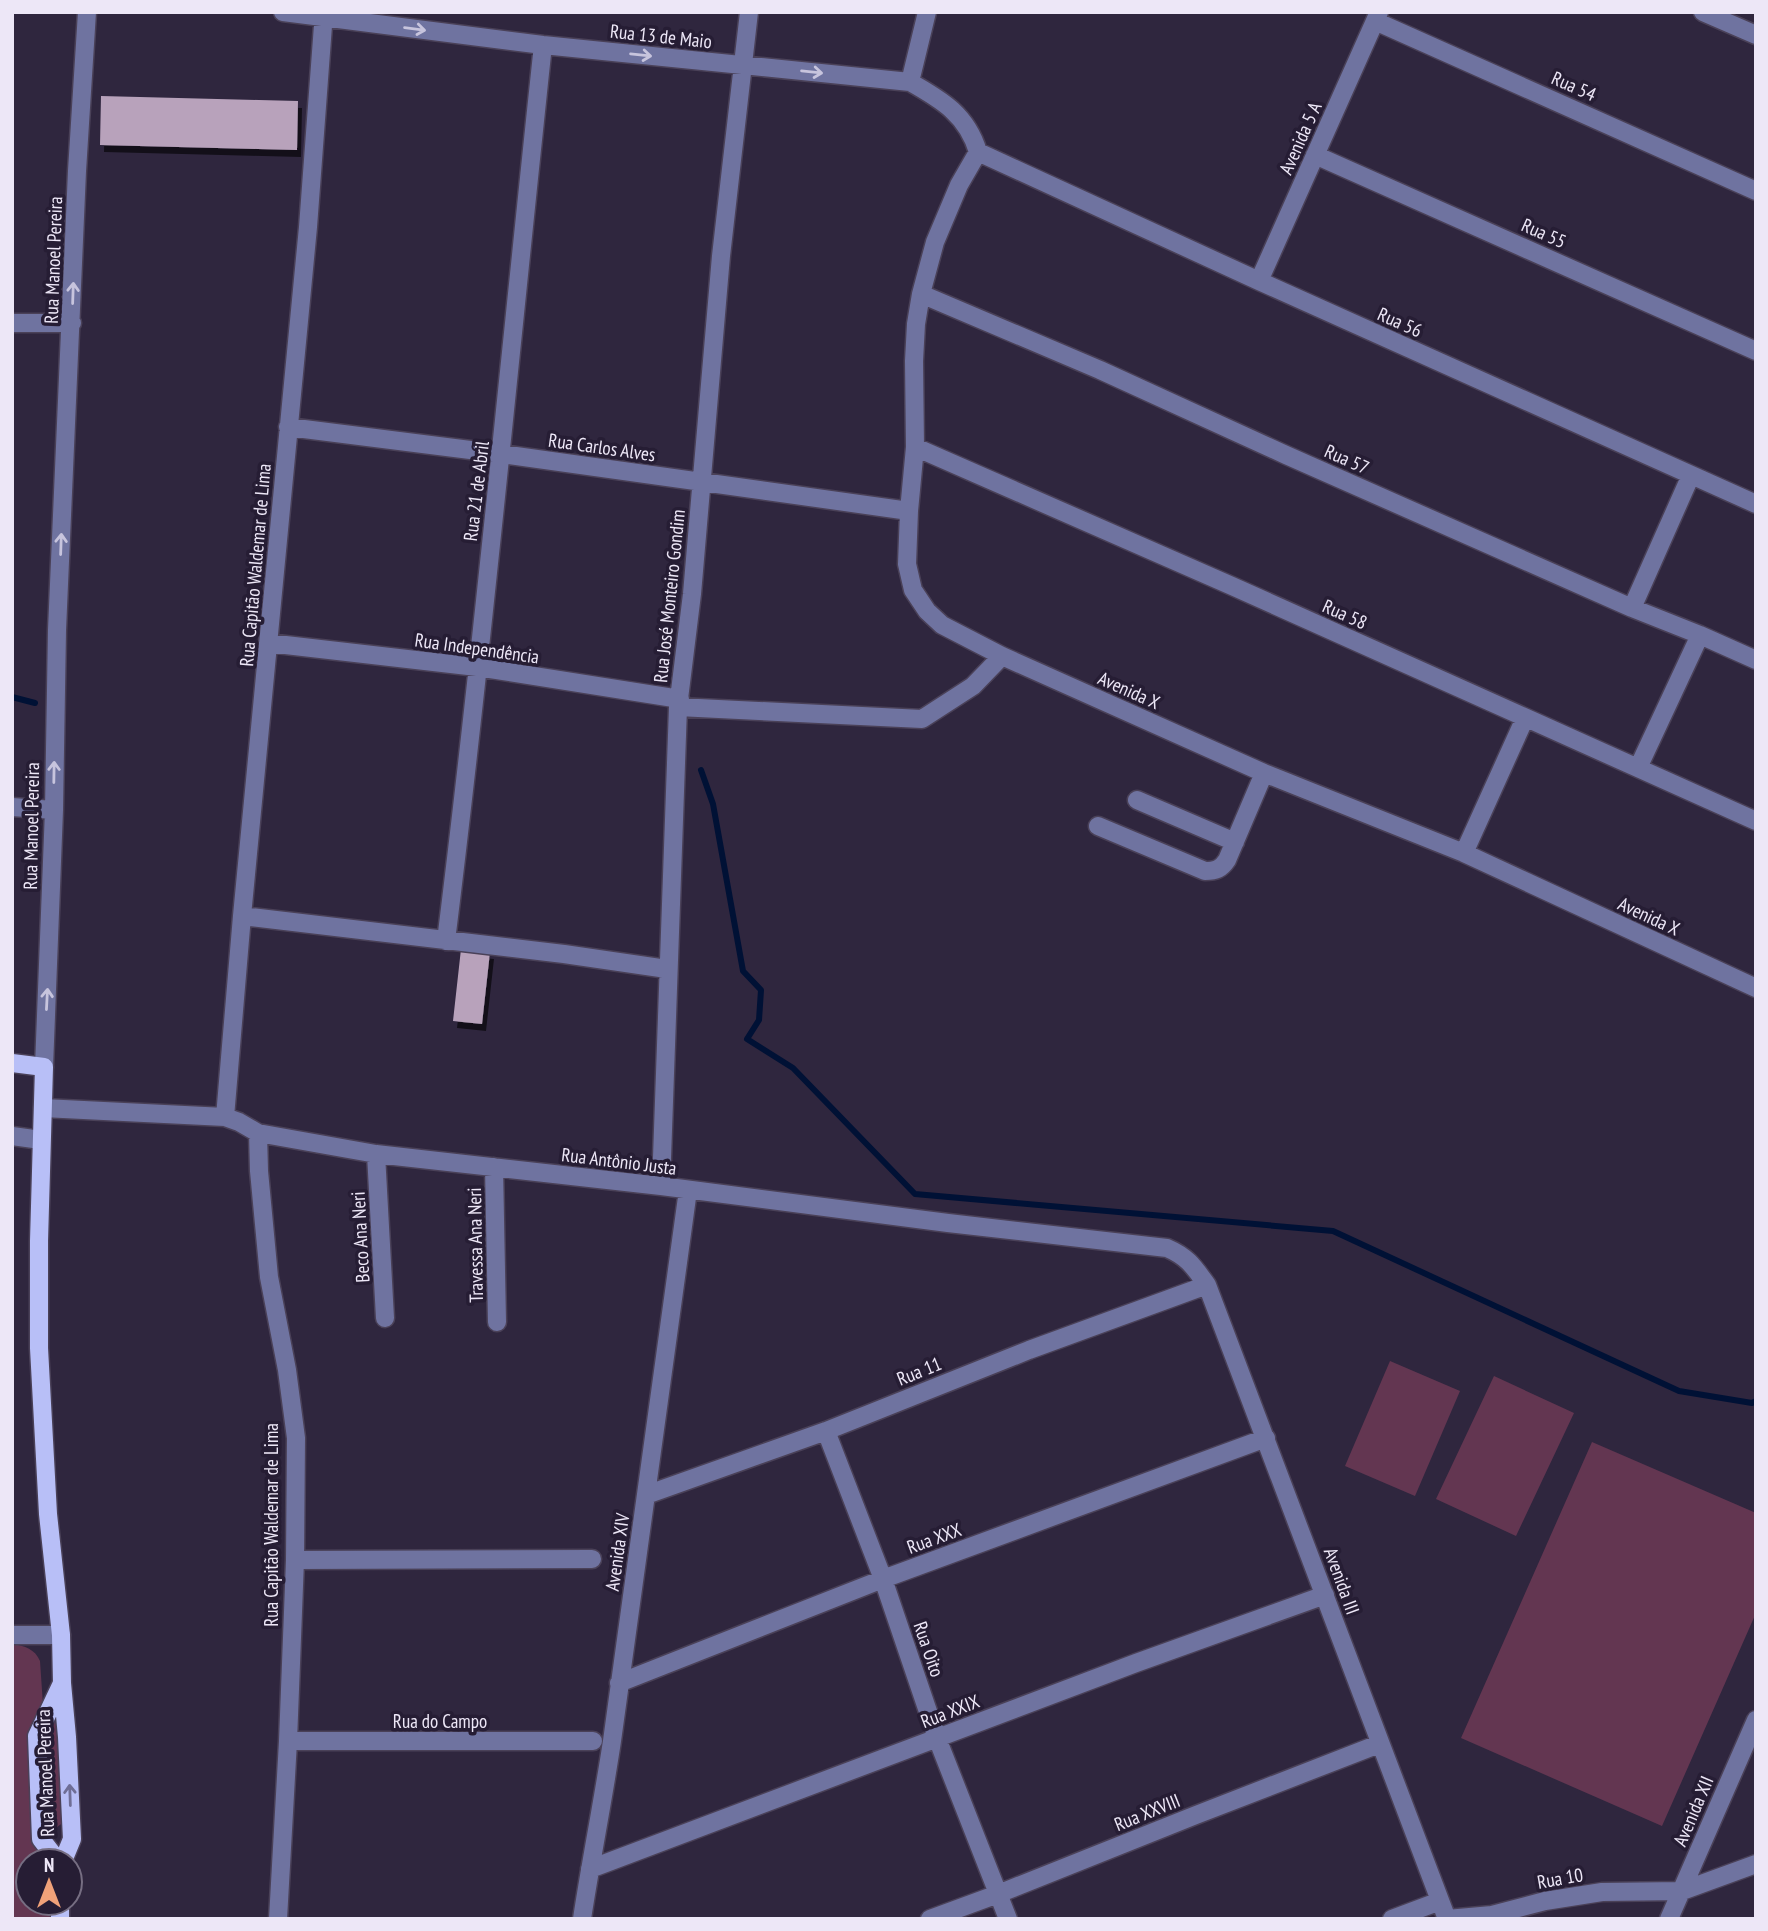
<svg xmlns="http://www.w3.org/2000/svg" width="1768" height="1931" font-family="'PT Sans Narrow',sans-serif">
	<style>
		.green { fill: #633651 }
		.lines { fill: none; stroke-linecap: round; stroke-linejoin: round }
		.stream { stroke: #001135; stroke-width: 6 }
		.building { fill: #b8a2bb; filter: url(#shadow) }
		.minor-casing { stroke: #4a4158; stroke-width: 21 }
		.major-casing { stroke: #4a4158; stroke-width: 21 }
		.minor { stroke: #6f73a0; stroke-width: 18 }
		.major { stroke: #b8bff7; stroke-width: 18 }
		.oneway { stroke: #c7c4dd }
		.oneway2 { stroke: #6f6e96 }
		.labels { text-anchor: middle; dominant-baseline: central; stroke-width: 7; stroke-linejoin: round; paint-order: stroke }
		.street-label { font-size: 19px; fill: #ede7f7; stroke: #261d34 }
	</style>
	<defs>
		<filter id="shadow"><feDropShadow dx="4" dy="7" stdDeviation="0" flood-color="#0009"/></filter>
	</defs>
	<rect width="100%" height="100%" fill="#2f263e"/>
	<!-- green -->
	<path class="green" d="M1390 1361 1460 1391 1415 1496 1345 1466Z
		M1494 1376 1574 1413 1516 1536 1436 1499Z
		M1592 1442 1756 1513V1613L1662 1826 1461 1738Z
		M12 1644C25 1646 35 1649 40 1661L43 1705 34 1722 33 1728 39 1861H28V1903H53L52 1919H12Z
		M57 1712 64 1822 57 1827 51 1825 48 1819 46 1736Z"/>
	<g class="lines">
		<!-- stream -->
		<path class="stream" d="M12 697 35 703
			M701 770 713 804 743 971 761 990 759 1020 747 1039 793 1068 915 1194 1333 1231 1679 1391 1752 1403 1756 1401"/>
	</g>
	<!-- building -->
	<path class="building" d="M101 96 298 101 297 150 100 145Z
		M461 949 490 952 482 1024 453 1021Z"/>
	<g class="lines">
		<!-- minor casing -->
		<g class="minor-casing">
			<path id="minor" d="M283 12 543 45 910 82
				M927 12 910 82C942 100 967 115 978 152L1259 281 1756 504
				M1703 12 1756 35
				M1375 21 1756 191
				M978 152 959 185 935 242 921 294 916 324 914 361 915 447 909 511 907 564 913 590 927 611 942 625 1002 656 1264 773 1464 853 1756 988
				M1315 155 1756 351
				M1259 281 1379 12
				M921 294 1100 370 1286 455 1632 608 1700 635 1756 660
				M12 323H72
				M288 427 502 454 909 511
				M915 447 1232 586 1756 821
				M1632 608 1691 475
				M268 643 477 667 680 699
				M678 707 922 719 973 686 1002 656
				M1638 768 1700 635
				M1137 800 1235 842
				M12 807 54 810
				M1098 826 1205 871C1216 871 1221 869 1227 860L1264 773
				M1464 853 1525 718
				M242 916 564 954 667 969
				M446 941C483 643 511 344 543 45
				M44 1067 54 810 57 630 77 171 87 12
				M43 1108 225 1117 239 1122 258 1133 376 1154 661 1186 948 1223 1167 1248C1188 1257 1194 1267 1207 1285 1288 1496 1366 1708 1447 1919
				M225 1117 242 916 308 227 324 12
				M258 1133 259 1171 269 1277 287 1370 296 1438 295 1560 288 1741 278 1919
				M12 1136 41 1140
				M376 1154 385 1318
				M494 1167 497 1322
				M661 1186 678 707 692 594 721 256 749 12
				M826 1431 883 1579 937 1738 1008 1919
				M646 1495 826 1431 1029 1350 1207 1285
				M295 1560 592 1559
				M12 1635H61
				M619 1683 883 1579 1266 1438
				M288 1741H593
				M590 1869 1136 1663 1325 1595
				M582 1919C591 1860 603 1801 612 1741 638 1558 661 1374 688 1190
				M930 1919 998 1894 1196 1815 1379 1744
				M1392 1919 1440 1901
				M1447 1919 1492 1915 1545 1901 1602 1892 1682 1891 1756 1864
				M1669 1919 1756 1720"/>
		</g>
		<!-- major casing -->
		<g class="major-casing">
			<path id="major" d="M12 1063 44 1067 39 1241V1348L48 1514 61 1635 62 1683 67 1737 72 1839 63 1861
				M58 1861 41 1839 37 1736 62 1683
				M60 1919V1903"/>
		</g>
		<!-- minor -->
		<use href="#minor" class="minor"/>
		<!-- major -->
		<use href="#major" class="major"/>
	</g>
	<!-- one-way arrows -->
	<defs><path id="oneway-shaft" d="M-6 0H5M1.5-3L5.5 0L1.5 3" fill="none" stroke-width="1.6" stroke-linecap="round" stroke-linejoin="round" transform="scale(1.75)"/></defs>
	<g class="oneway">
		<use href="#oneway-shaft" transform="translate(415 29) rotate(7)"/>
		<use href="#oneway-shaft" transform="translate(641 55) rotate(6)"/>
		<use href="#oneway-shaft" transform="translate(812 72) rotate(6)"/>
		<use href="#oneway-shaft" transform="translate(73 293) rotate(-88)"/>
		<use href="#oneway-shaft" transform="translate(61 544) rotate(-88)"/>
		<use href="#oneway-shaft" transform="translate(54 772) rotate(-89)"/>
		<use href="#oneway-shaft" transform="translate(47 999) rotate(-87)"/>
	</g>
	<use class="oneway2" href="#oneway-shaft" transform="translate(70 1795) rotate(-92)"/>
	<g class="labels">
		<!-- street labels -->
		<g class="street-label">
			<text transform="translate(661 36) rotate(6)">Rua 13 de Maio</text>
			<text transform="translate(1574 86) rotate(24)">Rua 54</text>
			<text transform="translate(1300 138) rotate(-66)">Avenida 5 A</text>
			<text transform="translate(1544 233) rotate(24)">Rua 55</text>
			<text transform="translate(53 260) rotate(-88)">Rua Manoel Pereira</text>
			<text transform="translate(1400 322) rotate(24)">Rua 56</text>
			<text transform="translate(602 447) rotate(8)">Rua Carlos Alves</text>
			<text transform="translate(1347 459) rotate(24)">Rua 57</text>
			<text transform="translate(476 491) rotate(-83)">Rua 21 de Abril</text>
			<text transform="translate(255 565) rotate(-85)">Rua Capitão Waldemar de Lima</text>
			<text transform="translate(669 596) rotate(-84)">Rua José Monteiro Gondim</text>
			<text transform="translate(1345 614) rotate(24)">Rua 58</text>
			<text transform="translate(477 648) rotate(8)">Rua Independência</text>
			<text transform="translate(1129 690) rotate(24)">Avenida X</text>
			<text transform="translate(31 826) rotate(-89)">Rua Manoel Pereira</text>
			<text transform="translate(1649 916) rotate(25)">Avenida X</text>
			<text transform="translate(619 1161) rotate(7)">Rua Antônio Justa</text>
			<text transform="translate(360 1237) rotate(-93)">Beco Ana Neri</text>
			<text transform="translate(475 1245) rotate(-91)">Travessa Ana Neri</text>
			<text transform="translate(919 1371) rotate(-22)">Rua 11</text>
			<text transform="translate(271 1525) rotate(-90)">Rua Capitão Waldemar de Lima</text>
			<text transform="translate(934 1538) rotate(-20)">Rua XXX</text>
			<text transform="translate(617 1552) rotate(-82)">Avenida XIV</text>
			<text transform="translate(1342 1581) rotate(70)">Avenida III</text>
			<text transform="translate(929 1649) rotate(71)">Rua Oito</text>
			<text transform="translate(950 1711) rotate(-21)">Rua XXIX</text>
			<text x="440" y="1721">Rua do Campo</text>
			<text transform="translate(45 1773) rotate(-92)">Rua Manoel Pereira</text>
			<text transform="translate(1693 1811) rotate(-67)">Avenida XII</text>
			<text transform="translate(1147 1812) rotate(-22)">Rua XXVIII</text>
			<text transform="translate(1560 1878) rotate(-10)">Rua 10</text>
		</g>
	</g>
	<!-- border -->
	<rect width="1768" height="1931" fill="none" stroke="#ede7f7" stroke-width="28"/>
	<!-- north arrow -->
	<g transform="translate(49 1882)"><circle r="33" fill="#261d34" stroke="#766e82" stroke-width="2"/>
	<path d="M0-5L12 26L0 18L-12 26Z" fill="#f0a279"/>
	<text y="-10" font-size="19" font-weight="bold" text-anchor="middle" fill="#ede7f7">N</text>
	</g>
</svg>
